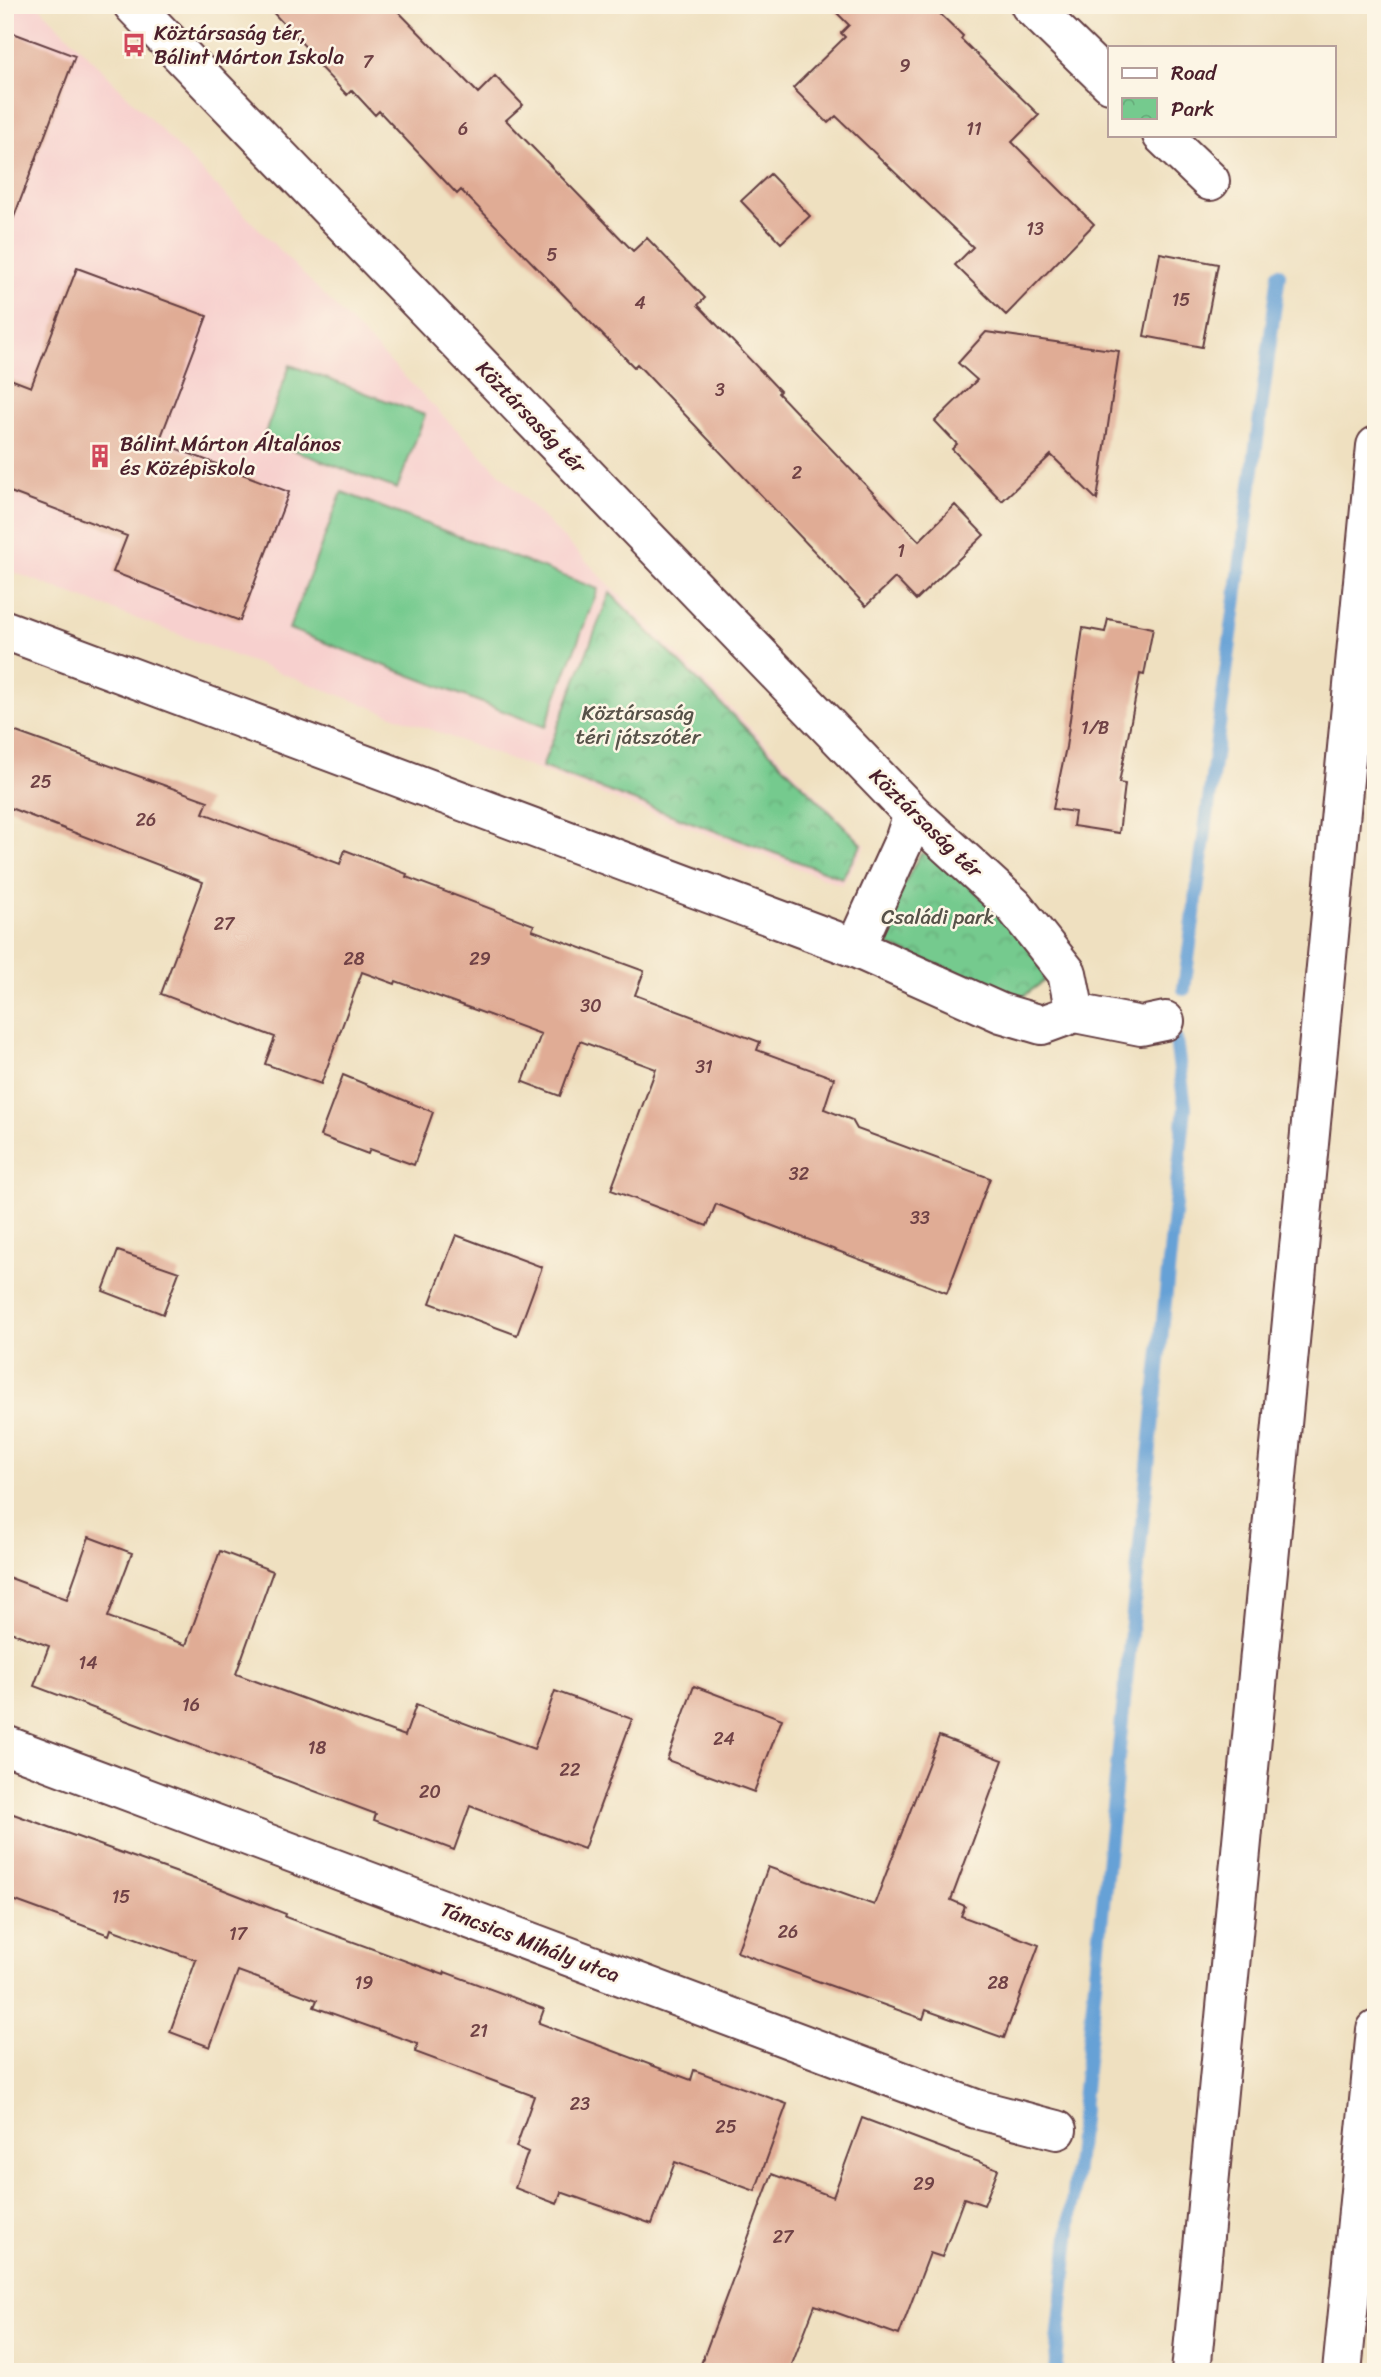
<svg xmlns="http://www.w3.org/2000/svg" width="1381" height="2377" font-family="Sriracha,sans-serif">
	<style>
		.built { fill: #f7d0ce }
		.park { fill: url(#park-crowns); stroke: #60745c; stroke-width: 2 }
		.pitch { fill: #75ca8e; stroke: #60745c; stroke-width: 2 }
		.lines { fill: none; stroke-linecap: round; stroke-linejoin: round }
		.stream { stroke: #66a1d6; stroke-width: 14 }
		.building { fill: #e0ac95 }
		.minor-casing { stroke: #633c41; stroke-width: 42 }
		.highway-casing { stroke: #633c41; stroke-width: 42 }
		.minor { stroke: #fff; stroke-width: 38 }
		.highway { stroke: #fff; stroke-width: 38 }
		.labels { text-anchor: middle; dominant-baseline: central; stroke-width: 5; stroke-linejoin: round; paint-order: stroke }
		.number-label { font-size: 18px; fill: #704246 }
		.poi-label { font-size: 21px; fill: #4a1f2b; stroke: #fcf5e5; text-anchor: start }
		.street-label { font-size: 21px; fill: #4a1f2b; stroke: #fcf5e5 }
		.park-label { font-size: 21px; fill: #575249; stroke: #fcf5e5 }
	</style>
	<defs>
		<pattern id="park-crowns" width="20" height="18" patternUnits="userSpaceOnUse" patternTransform="scale(1.75)"><rect width="20" height="18" fill="#75ca8e"/><path d="M2 6a3 3 0 1 1 6 0M12 15a3 3 0 1 1 6 0" fill="none" stroke="#67ad7b"/></pattern>
	</defs>
	<rect width="100%" height="100%" fill="#fcf5e5"/>
	<filter id="ink" filterUnits="userSpaceOnUse"><feTurbulence type="fractalNoise" baseFrequency=".0143" numOctaves="2"/><feDisplacementMap in="SourceGraphic" scale="14" xChannelSelector="R" yChannelSelector="G"/><feConvolveMatrix kernelMatrix="1 2 1 2 8 2 1 2 1" color-interpolation-filters="sRGB"/></filter>
	<filter id="wash" filterUnits="userSpaceOnUse"><feTurbulence type="fractalNoise" baseFrequency=".00686" numOctaves="4" result="noise"/><feDisplacementMap in="SourceGraphic" scale="28" xChannelSelector="R" yChannelSelector="G"/><feGaussianBlur stdDeviation="1.57" result="paint"/><feColorMatrix in="noise" values="0 0 0 0 0 0 0 0 0 0 0 0 0 0 0 0 0 1.4 0 .05"/><feComposite in="paint" operator="in"/></filter>
	<g filter="url(#wash)">
		<rect width="100%" height="100%" fill="#efe0c0"/>
		<!-- built -->
		<path class="built" d="M5 5H38L866 845 842 885 5 569Z"/>
		<!-- park -->
		<path class="park" d="M610 593 862 844 842 878 542 767Z
			M921 853 942 858 1039 955 1044 981 1022 997 887 945 878 931Z"/>
		<!-- pitch -->
		<path class="pitch" d="M290 365 425 415 397 489 263 439Z
			M342 492 598 589 545 727 289 629Z"/>
		<g class="lines">
			<!-- stream -->
			<path class="stream" d="M1184 989 1279 274
				M1055 2372 1185 1107 1176 1040"/>
		</g>
		<g id="blocks">
			<!-- building -->
			<path class="building" d="M266 5H392L478 93 495 76 523 105 506 120 633 251 647 238 705 298 698 305 780 391 778 393 919 541 955 505 984 535 916 600 895 578 866 606 637 364 634 367 461 190 457 194 379 111 375 115 352 90 347 95 313 60 315 57Z
				M829 5H931L963 36 961 39 1039 115 1012 142 1094 224 1006 315 955 265 973 247 836 116 828 123 793 88 845 37 841 33 849 25Z
				M5 30 75 56 9 230 5 229Z
				M770 174 810 216 781 243 741 201Z
				M1160 253 1218 264 1202 347 1144 336Z
				M77 268 207 316 159 442 289 492 240 621 113 572 127 536 5 490V377L31 387Z
				M986 332 1119 351 1097 500 1051 455 1002 501 952 449 957 444 935 421 977 380 958 363Z
				M1108 619 1153 628 1144 675 1140 674 1119 783 1125 784 1119 833 1073 826 1075 812 1053 809 1066 747 1083 628 1105 632Z
				M5 728 208 801 203 813 340 864 345 850 407 874 406 877 534 925 532 930 644 971 635 995 760 1042 757 1050 834 1078 824 1109 852 1120 857 1129 990 1178 947 1293 716 1204 707 1226 611 1190 656 1069 580 1041 560 1096 523 1082 541 1034 396 981 395 984 362 972 321 1084 265 1064 275 1037 161 994 203 882 5 806Z
				M343 1075 433 1112 414 1165 370 1149 368 1154 320 1136Z
				M456 1235 542 1267 517 1335 430 1303Z
				M118 1251 179 1272 163 1314 103 1291Z
				M89 1537 132 1553 108 1617 186 1645 220 1551 273 1571 236 1674 405 1736 416 1705 534 1749 555 1691 632 1719 584 1849 470 1806 454 1850 374 1820 376 1814 34 1686 49 1646 5 1630V1576L67 1599Z
				M694 1686 782 1719 754 1792 667 1760Z
				M939 1736 1003 1760 951 1900 965 1906 961 1916 1039 1945 1004 2038 926 2010 923 2019 737 1952 768 1867 874 1905Z
				M5 1811 214 1886 286 1914 285 1917 444 1975 445 1972 544 2009 539 2023 691 2080 694 2070 787 2104 755 2191 675 2162 652 2224 561 2192 557 2204 515 2188 528 2152 516 2147 534 2096 415 2052 418 2044 314 2007 317 2000 238 1971 210 2047 170 2032 196 1960 111 1929 109 1935 5 1897Z
				M862 2118 998 2169 984 2205 964 2198 942 2257 930 2253 899 2335 815 2305 789 2372H698L772 2174 833 2197Z"/>
		</g>
	</g>
	<g filter="url(#ink)">
		<use href="#blocks" fill-opacity="0" stroke="#633c41" stroke-width="2"/>
		<g class="lines">
			<!-- minor casing -->
			<g class="minor-casing">
				<path id="minor" d="M133 5 913 814 1014 906 1067 973 1075 1013
					M1030 5 1110 83
					M1162 135 1210 181
					M5 630 855 948 1001 1013 1042 1025 1075 1013
					M855 948 905 838 913 814
					M1075 1013 1141 1026 1165 1021
					M5 1745 976 2109 1057 2130"/>
			</g>
			<!-- highway casing -->
			<g class="highway-casing">
				<path id="highway" d="M1191 2372 1376 446
					M1342 2372 1376 2030"/>
			</g>
			<!-- minor -->
			<use href="#minor" class="minor"/>
			<!-- highway -->
			<use href="#highway" class="highway"/>
		</g>
	</g>
	<!-- icons -->
	<defs>
		<g id="bus-bare" transform="scale(1.89)"><path d="M-5-6H5V4H4V6H2V4H-2V6H-4V4H-5ZM-3.5-4V0h7V-4ZM-3.5 1.2v1.5H-2V1.2ZM2 1.2v1.5H3.5V1.2Z" fill="#d1495b" stroke="#fcf5e5" stroke-width="2.5" paint-order="stroke"/></g>
		<g id="building-bare" transform="scale(1.89)"><path d="M-4-6H4V6H1V3H-1V6H-4ZM-2.5-4.3h1.7v1.8h-1.7ZM.8-4.3h1.7v1.8H.8ZM-2.5-1h1.7V.8h-1.7ZM.8-1h1.7V.8H.8Z" fill="#d1495b" stroke="#fcf5e5" stroke-width="2.5" paint-order="stroke"/></g>
	</defs>
	<g fill-rule="evenodd">
		<use href="#bus-bare" x="134" y="45"/>
		<use href="#building-bare" x="100" y="456"/>
	</g>
	<g class="labels">
		<!-- number labels -->
		<g class="number-label">
			<text x="368" y="62">7</text>
			<text x="905" y="66">9</text>
			<text x="463" y="129">6</text>
			<text x="974" y="129">11</text>
			<text x="1035" y="229">13</text>
			<text x="552" y="255">5</text>
			<text x="1181" y="300">15</text>
			<text x="640" y="303">4</text>
			<text x="720" y="390">3</text>
			<text x="797" y="473">2</text>
			<text x="901" y="551">1</text>
			<text x="1095" y="728">1/B</text>
			<text x="41" y="782">25</text>
			<text x="146" y="820">26</text>
			<text x="224" y="924">27</text>
			<text x="354" y="959">28</text>
			<text x="480" y="959">29</text>
			<text x="591" y="1006">30</text>
			<text x="704" y="1067">31</text>
			<text x="799" y="1174">32</text>
			<text x="920" y="1218">33</text>
			<text x="88" y="1663">14</text>
			<text x="191" y="1705">16</text>
			<text x="724" y="1739">24</text>
			<text x="317" y="1748">18</text>
			<text x="570" y="1770">22</text>
			<text x="430" y="1792">20</text>
			<text x="121" y="1897">15</text>
			<text x="788" y="1932">26</text>
			<text x="238" y="1934">17</text>
			<text x="364" y="1983">19</text>
			<text x="998" y="1983">28</text>
			<text x="479" y="2031">21</text>
			<text x="580" y="2104">23</text>
			<text x="726" y="2127">25</text>
			<text x="924" y="2184">29</text>
			<text x="783" y="2237">27</text>
		</g>
		<!-- poi labels -->
		<g class="poi-label">
			<text x="154" y="33">Köztársaság tér,<tspan x="154" dy="24">Bálint Márton Iskola</tspan></text>
			<text x="120" y="444">Bálint Márton Általános<tspan x="120" dy="24">és Középiskola</tspan></text>
		</g>
		<!-- street labels -->
		<g class="street-label">
			<text transform="translate(531 417) rotate(46)">Köztársaság tér</text>
			<text transform="translate(926 823) rotate(44)">Köztársaság tér</text>
			<text transform="translate(530 1942) rotate(21)">Táncsics Mihály utca</text>
		</g>
		<!-- park labels -->
		<g class="park-label">
			<text x="638" y="713">Köztársaság<tspan x="638" dy="24">téri játszótér</tspan></text>
			<text x="938" y="917">Családi park</text>
		</g>
	</g>
	<!-- margin -->
	<rect width="1381" height="2377" fill="none" stroke="#fcf5e5" stroke-width="28"/>
	<!-- legend -->
	<rect x="1108" y="46" width="228" height="91" fill="#fcf5e5" stroke="#b59f9b" stroke-width="2"/>
	<rect x="1122" y="68" width="35" height="10" fill="#ffffff" stroke="#b59f9b" stroke-width="2"/>
	<text x="1171" y="80" font-size="21" fill="#4a1f2b">Road</text>
	<rect x="1122" y="98" width="35" height="21" fill="url(#park-crowns)" stroke="#b59f9b" stroke-width="2"/>
	<text x="1171" y="116" font-size="21" fill="#4a1f2b">Park</text>
</svg>
